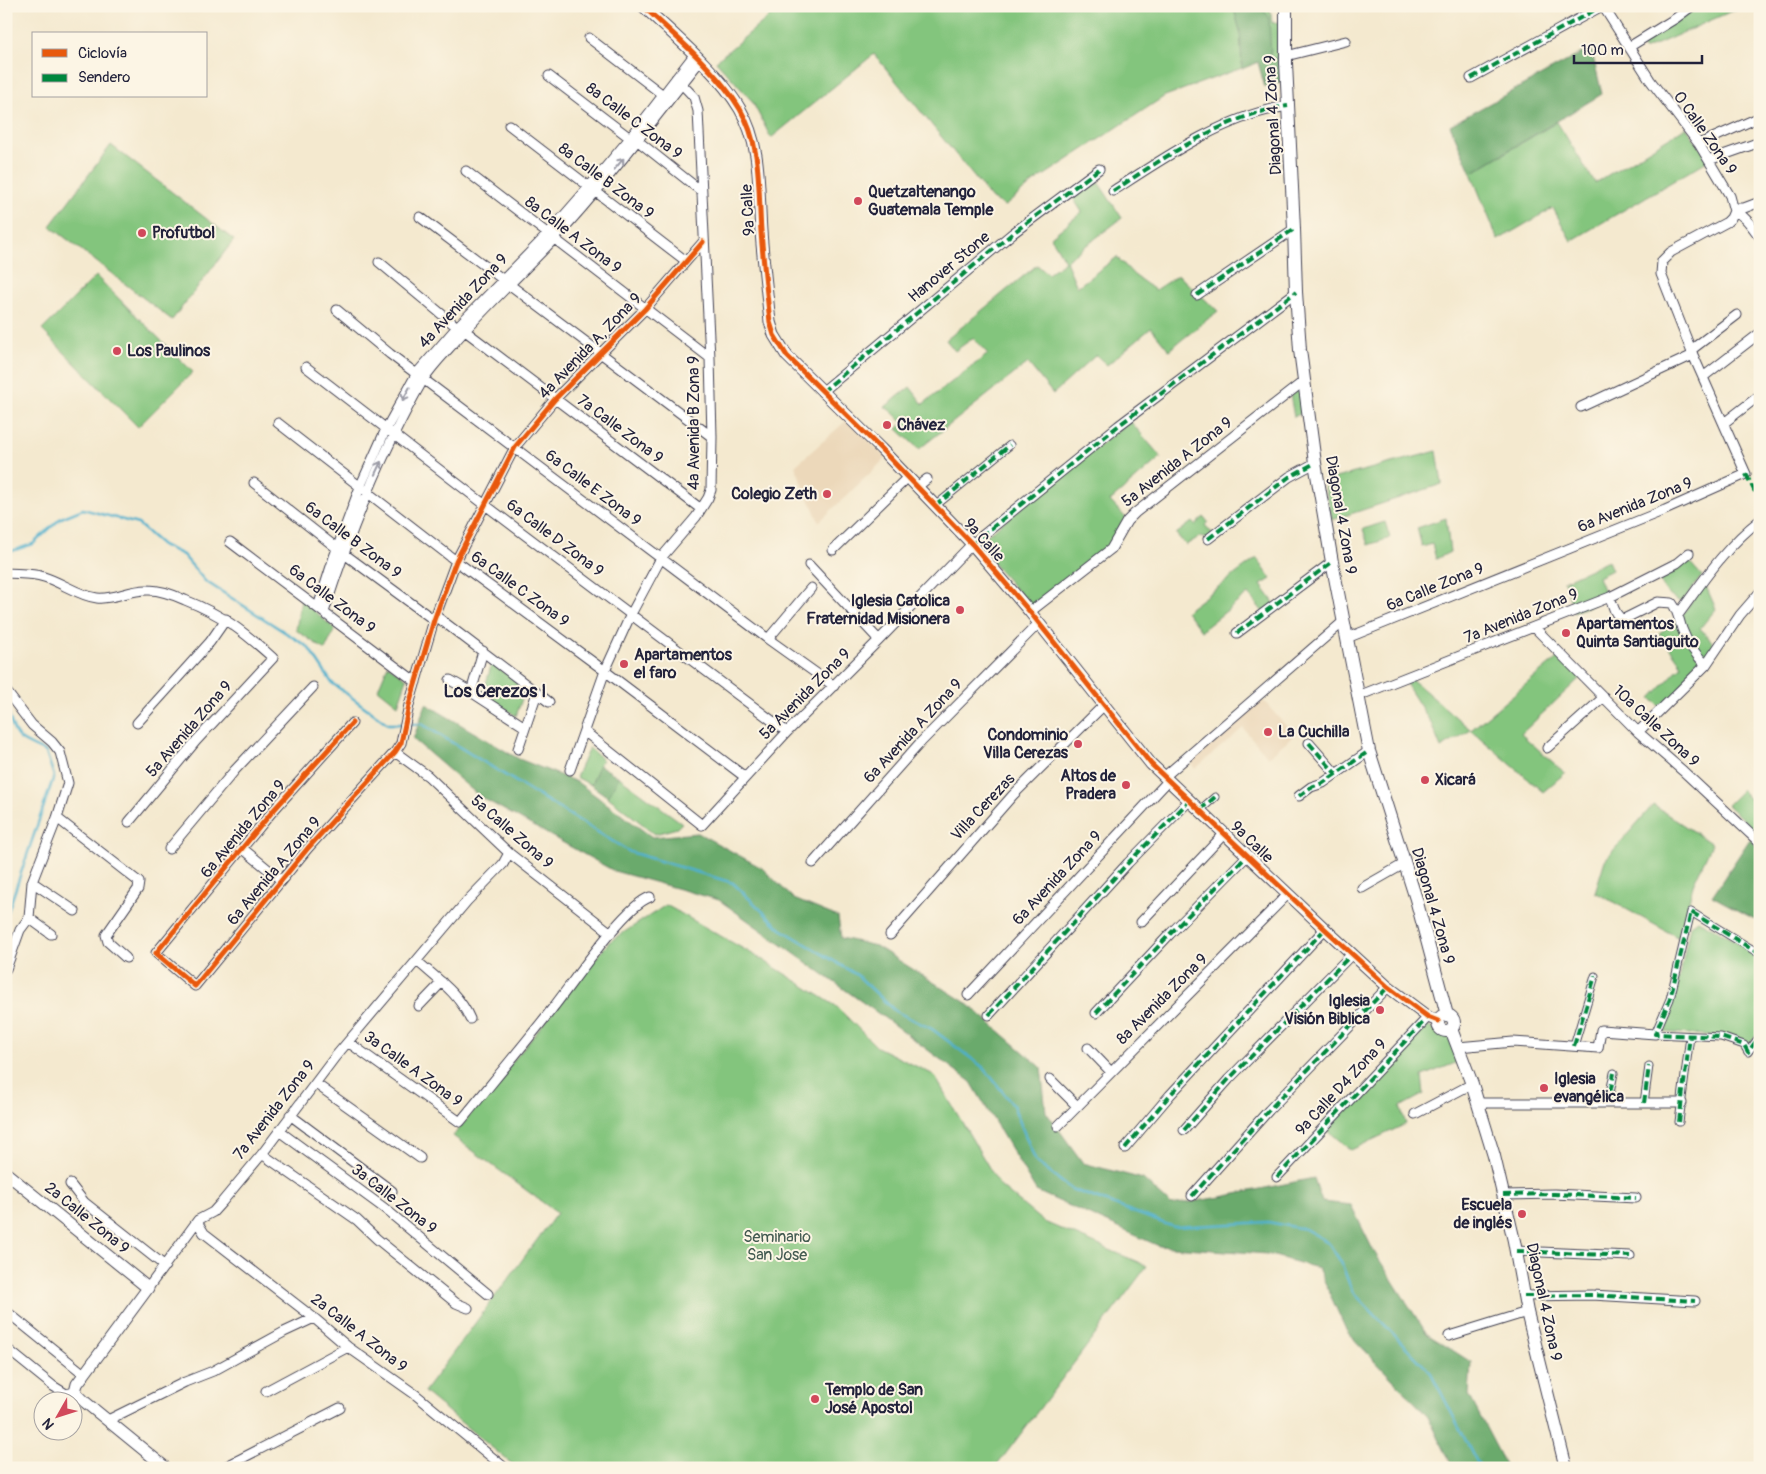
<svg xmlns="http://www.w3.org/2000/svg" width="1766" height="1474" font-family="Pangolin,sans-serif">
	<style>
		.built { fill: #ecd8ba }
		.green { fill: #83c57d; stroke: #52745c }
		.forest { fill: #6aaa6c; stroke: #466654 }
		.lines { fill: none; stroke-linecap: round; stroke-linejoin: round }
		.stream { stroke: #4eb0cd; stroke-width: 2.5 }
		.pedestrian-casing { stroke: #424051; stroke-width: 9 }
		.minor-casing { stroke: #424051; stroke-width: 11 }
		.tertiary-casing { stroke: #424051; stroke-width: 13 }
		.secondary-casing { stroke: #424051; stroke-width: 14 }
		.pedestrian { stroke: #fff; stroke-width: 7 }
		.minor { stroke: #fff; stroke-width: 9 }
		.tertiary { stroke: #fff; stroke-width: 11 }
		.secondary { stroke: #fff; stroke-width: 12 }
		.quiet { stroke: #00873e; stroke-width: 4; stroke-dasharray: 8 4; stroke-linecap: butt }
		.cycleway-casing { stroke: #fcf5e5; stroke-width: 8 }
		.cycleway { stroke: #e8590c; stroke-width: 5 }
		.oneway { stroke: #9c9ca7 }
		.poi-dot { fill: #d1495b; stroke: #fcf5e5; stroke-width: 2 }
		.labels { text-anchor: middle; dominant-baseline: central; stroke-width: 4; stroke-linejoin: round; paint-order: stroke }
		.street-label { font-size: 16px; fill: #22223b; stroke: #fcf5e5 }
		.poi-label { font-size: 16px; font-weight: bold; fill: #22223b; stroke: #fcf5e5; text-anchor: start }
		.park-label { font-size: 16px; fill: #445b52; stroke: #fcf5e5 }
		.neighbourhood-label { font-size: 18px; font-weight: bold; fill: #22223b; stroke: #fcf5e5 }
	</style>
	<rect width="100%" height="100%" fill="#fcf5e5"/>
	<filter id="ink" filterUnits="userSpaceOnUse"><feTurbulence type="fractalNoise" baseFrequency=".02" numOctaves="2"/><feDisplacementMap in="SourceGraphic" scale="10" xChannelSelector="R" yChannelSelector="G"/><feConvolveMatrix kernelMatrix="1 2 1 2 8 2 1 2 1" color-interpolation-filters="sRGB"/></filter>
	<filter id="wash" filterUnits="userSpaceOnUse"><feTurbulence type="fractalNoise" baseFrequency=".0096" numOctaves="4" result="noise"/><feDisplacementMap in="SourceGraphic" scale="20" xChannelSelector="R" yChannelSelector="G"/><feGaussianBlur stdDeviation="1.12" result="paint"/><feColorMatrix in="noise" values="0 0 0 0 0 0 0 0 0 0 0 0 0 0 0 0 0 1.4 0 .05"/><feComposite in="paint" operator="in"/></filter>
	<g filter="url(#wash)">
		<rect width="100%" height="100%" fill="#f4e9cf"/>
		<!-- built -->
		<path class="built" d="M847 420 886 458 819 522 795 466Z
			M1262 699 1294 735 1268 757 1243 728 1195 769 1189 761Z"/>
		<!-- green -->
		<path class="green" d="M782 6H1270L1272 23 1282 22 1283 81 1265 87 1258 62 1165 96 1034 182 1005 206 992 199 874 54 771 138 752 101 716 61Z
			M1697 6H1743L1644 50 1641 44Z
			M1557 122 1595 183 1686 127 1709 160 1571 241 1553 208 1498 240 1471 173Z
			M111 145 234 240 172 320 50 226Z
			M1096 179 1122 218 1066 261 1077 287 1117 257 1134 275 1155 290 1178 275 1218 311 1169 350 1151 328 1107 365 1096 355 1053 394 1028 363 919 449 897 429 903 423 891 411 885 407 910 387 923 404 988 354 973 338 955 351 946 340 1037 265 1048 274 1065 261 1051 237 1082 212 1073 198Z
			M96 276 193 372 138 427 42 330Z
			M1303 384 1307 410 1294 417 1290 395Z
			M1130 421 1161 457 1110 501 1126 518 1111 545 1031 607 976 544Z
			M1437 451 1442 484 1332 520 1324 481Z
			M1204 517 1208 522 1205 525 1213 534 1208 539 1199 537 1186 545 1176 534 1192 522 1195 525Z
			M1446 518 1450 552 1436 559 1432 544 1422 547 1417 528Z
			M1385 522 1390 538 1368 545 1363 529Z
			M1257 558 1271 579 1261 585 1275 604 1264 613 1248 594 1201 631 1186 611Z
			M1687 559 1702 576 1682 602C1668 598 1664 589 1657 576Z
			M1608 561 1612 570 1598 577 1607 599 1574 612 1564 581Z
			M1705 584 1716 609 1700 628 1716 646 1706 662 1691 643 1681 616Z
			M301 600 335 629 325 650 296 630Z
			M1677 621 1704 666 1661 708 1651 698 1682 665 1659 633Z
			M1561 655 1582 676 1521 734 1565 773 1543 792 1471 730 1441 748 1431 723 1403 679 1409 677 1471 730Z
			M492 663 526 688 516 716 483 693Z
			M388 665 407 679 398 705 378 689Z
			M589 748 602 759 591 785 576 777Z
			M619 777 682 823 677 828 655 834 608 797Z
			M1760 786V835L1727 805 1742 790 1749 799Z
			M1653 805 1712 844 1694 882 1679 938 1595 892 1605 860Z
			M666 905 763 960 836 1006 877 1047 934 1075 1000 1186 1042 1221 1147 1266 995 1468H517L424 1392 557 1213 453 1136 609 942Z
			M1698 920 1728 936 1760 958V1030L1749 1045 1721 1036 1659 1032 1668 1016 1682 965 1690 926Z
			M1427 1025 1449 1037 1458 1062 1422 1076 1424 1094 1400 1107 1406 1124 1351 1150 1327 1130Z"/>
		<!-- forest -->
		<path class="forest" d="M1233 6H1260L1269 17 1271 58H1280L1283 81 1265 87 1258 62 1242 69 1240 31Z
			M1591 48 1602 94 1471 173 1450 125Z
			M426 704 519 759 577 782 652 837 698 833 762 868 794 899 838 917 841 938 876 946 968 1004 1041 1067 1046 1112 1083 1163 1143 1179 1171 1205 1221 1197 1314 1178 1322 1202 1351 1205 1373 1250 1427 1334 1471 1362 1469 1395 1507 1468H1453L1428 1416 1347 1332 1318 1268 1267 1254 1159 1246 1036 1191 971 1082 886 1019 719 900 614 871 479 796 413 739Z
			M599 765 619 777 608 797 591 785Z
			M1750 839 1760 848V922L1712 896Z"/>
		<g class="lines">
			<!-- stream -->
			<path class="stream" d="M6 553 33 544 61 518 83 509 138 524 162 545 183 555 205 581 308 647 332 683 388 724H402
				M6 706C17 740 12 737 46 752L54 776 6 917
				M408 724H422L630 852 733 883 781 929 857 975 895 1011 932 1029 984 1068 1013 1105 1036 1162 1071 1189 1174 1227 1268 1222 1305 1229 1328 1242 1341 1262 1352 1291 1431 1373 1480 1468"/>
		</g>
	</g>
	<g filter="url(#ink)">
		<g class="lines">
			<!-- pedestrian casing -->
			<g class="pedestrian-casing">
				<path id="pedestrian" d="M935 506 1010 445
					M1200 810 1215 797
					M1760 954 1691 912 1670 999 1655 1034 1721 1037 1744 1045 1748 1052 1760 1036
					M1574 1046 1595 976
					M1608 1103 1614 1073
					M1644 1103 1649 1066
					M1679 1122 1690 1036"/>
			</g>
			<!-- minor casing -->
			<g class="minor-casing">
				<path id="minor" d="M589 38 663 95
					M1629 47 1676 18 1692 6
					M1286 56 1346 41
					M549 76 630 138 638 141 701 191
					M1471 78 1602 6
					M509 125 686 261
					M1699 144 1760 117
					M1709 160 1760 142
					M466 171 710 358
					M1113 191C1165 157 1226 115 1288 106
					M1734 208H1744L1760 202
					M1734 211C1746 216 1752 227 1760 237
					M420 217 712 437
					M379 262 457 327 464 330 701 509
					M1197 295 1294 229
					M337 310 390 354 768 639 834 686
					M1691 350 1737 315
					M306 367 484 504 787 732
					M1703 377 1760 333
					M822 392 1013 233 1099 169
					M1581 407 1693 355
					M278 423 456 561 605 671 745 777
					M1724 423 1760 395
					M254 483 343 553 434 620
					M917 487 927 479
					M1208 539 1289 477 1315 463
					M230 542 416 682
					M833 550 908 477
					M809 565 879 640
					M6 573C19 574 32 573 44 577 61 582 79 596 97 598 114 600 130 589 149 590 162 590 174 595 185 600 223 615 243 631 273 658L196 741 129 822
					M1610 597C1613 605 1615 618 1624 619L1658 602 1672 603C1678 611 1679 620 1682 629 1687 643 1696 655 1706 665
					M318 607 334 557 360 487 386 429 417 373 457 327 547 235 589 187 630 138 694 55
					M324 612C350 531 381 453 423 380 431 367 442 356 452 345 484 308 520 275 554 239 606 183 652 121 700 61
					M1030 612 1111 549 1127 521 1135 513 1304 381
					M1678 615C1703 581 1726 546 1760 520
					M436 616 549 702
					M1535 628 1638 732 1683 771 1760 843
					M1237 633 1332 562
					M1347 638 1665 510 1746 474 1693 355 1661 274 1662 261 1671 252 1727 222 1731 218 1734 211 1730 196 1699 144 1650 80 1603 6
					M768 639 811 588
					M450 680 471 692 525 727
					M6 691 32 725 52 742 60 752 68 783 57 818 32 882 29 918 20 930 6 969
					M471 692 483 651
					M1358 696 1610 597 1677 563 1689 553
					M137 723 210 642 226 619
					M352 723 272 812 156 953 195 986 308 848 395 752 401 743 409 705 434 620 456 561 515 447 555 399 645 309 703 242
					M584 731 702 825 787 732 879 640 972 544 1118 426 1296 292
					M1638 732 1706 665 1740 615 1760 592
					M1309 743 1336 774
					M1547 748 1604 697
					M518 749 537 693
					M395 752 428 776 509 853 611 933
					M570 770 605 671 631 614 661 558 696 517 708 498 711 490 712 437 710 358 698 111 694 97 676 78
					M1164 777 1344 621
					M1299 796 1311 787 1323 783 1369 751
					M57 818 139 882 138 889 106 935 108 942 126 958
					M242 848 281 880
					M169 849 235 770 313 687
					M813 863 919 744 1039 623
					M32 882 75 911
					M1362 888 1404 864
					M29 918 51 934
					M1141 922 1225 833
					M890 935 1013 795 1104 705
					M417 961C437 979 459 993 470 1019
					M968 995 1168 781
					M419 1006 442 982
					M1096 1013 1170 934 1248 855
					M989 1015 1128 863 1190 800
					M348 1042 460 1122C491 1084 522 1047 552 1009 572 984 624 906 650 897
					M1458 1047 1513 1042 1598 1048 1601 1030 1655 1034
					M1088 1048 1111 1072
					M1050 1079 1077 1106
					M316 1084 420 1158
					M1477 1103H1682
					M1415 1114 1472 1084
					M290 1115 392 1191
					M1058 1126 1288 894
					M1184 1130 1229 1079 1352 954
					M279 1131 384 1208 488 1294
					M1125 1148 1170 1095 1325 929
					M262 1154 357 1220 377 1239 456 1303 468 1308
					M1277 1177 1428 1017
					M70 1184 84 1202 165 1266
					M1503 1195 1554 1194 1636 1198
					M1192 1196 1269 1110 1388 987
					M198 1220 199 1225 204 1233 314 1318 348 1347 416 1395 505 1468
					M1516 1251 1630 1256
					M148 1288 198 1220 213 1212 222 1202 262 1154 335 1057 467 901 503 864 509 853
					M1524 1296 1592 1295 1695 1301
					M6 1311 84 1374
					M1449 1336 1527 1312
					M6 1348 53 1386 66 1394 75 1392
					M266 1391 348 1347
					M108 1420 185 1382 213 1371 284 1332 314 1318
					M223 1468 340 1408"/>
			</g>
			<!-- tertiary casing -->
			<g class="tertiary-casing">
				<path id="tertiary" d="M643 6C674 35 719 73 740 109 762 146 758 189 761 231 763 261 767 292 770 322L774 335 787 356 881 449 972 544 1030 612 1151 764 1325 929 1388 987 1428 1017 1438 1021
					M6 1173 148 1288 77 1384 75 1392 85 1402 166 1468"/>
			</g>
			<!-- secondary casing -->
			<g class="secondary-casing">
				<path id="secondary" d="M1286 6V63L1294 229 1296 292 1300 350 1315 463 1332 562 1369 751 1416 899 1447 1015
					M1438 1023a8 8 0 1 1 16 0a8 8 0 1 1-16 0Z
					M1451 1029 1472 1084 1494 1156 1514 1241 1527 1312 1566 1468"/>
			</g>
			<!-- pedestrian -->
			<use href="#pedestrian" class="pedestrian"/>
			<!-- minor -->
			<use href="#minor" class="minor"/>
			<!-- tertiary -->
			<use href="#tertiary" class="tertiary"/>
			<!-- secondary -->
			<use href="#secondary" class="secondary"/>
			<!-- quiet -->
			<path class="quiet" d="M1471 78 1602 6
				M1113 191C1165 157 1226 115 1288 106
				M1197 295 1294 229
				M822 392 1013 233 1099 169
				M1746 474 1760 502
				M935 506 1010 445
				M1208 539 1289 477 1315 463
				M972 544 1118 426 1296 292
				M1237 633 1332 562
				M1309 743 1336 774
				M1299 796 1311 787 1323 783 1369 751
				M1200 810 1215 797
				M1760 954 1691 912 1670 999 1655 1034 1721 1037 1744 1045 1748 1052 1760 1036
				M1096 1013 1170 934 1248 855
				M989 1015 1128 863 1190 800
				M1574 1046 1595 976
				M1608 1103 1614 1073
				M1644 1103 1649 1066
				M1679 1122 1690 1036
				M1184 1130 1229 1079 1352 954
				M1125 1148 1170 1095 1325 929
				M1277 1177 1428 1017
				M1503 1195 1554 1194 1636 1198
				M1192 1196 1269 1110 1388 987
				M1516 1251 1630 1256
				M1524 1296 1592 1295 1695 1301"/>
			<!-- cycleway casing -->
			<g class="cycleway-casing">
				<path id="cycleway" d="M643 6C674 35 719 73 740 109 762 146 758 189 761 231 763 261 767 292 770 322L774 335 787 356 881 449 972 544 1030 612 1151 764 1325 929 1388 987 1428 1017 1438 1021
					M352 723 272 812 156 953 195 986 308 848 395 752 401 743 409 705 434 620 456 561 515 447 555 399 645 309 703 242"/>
			</g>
			<!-- cycleway -->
			<use href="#cycleway" class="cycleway"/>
		</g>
		<!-- one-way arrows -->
		<defs><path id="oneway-shaft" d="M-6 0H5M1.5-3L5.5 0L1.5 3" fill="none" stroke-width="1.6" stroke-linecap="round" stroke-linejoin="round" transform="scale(1.25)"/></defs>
		<g class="oneway">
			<use href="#oneway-shaft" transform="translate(619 164) rotate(-50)"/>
			<use href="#oneway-shaft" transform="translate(406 394) rotate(119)"/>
			<use href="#oneway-shaft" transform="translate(378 468) rotate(-65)"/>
		</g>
	</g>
	<!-- markers -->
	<g class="poi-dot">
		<circle cx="858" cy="201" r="5"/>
		<circle cx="142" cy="233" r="5"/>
		<circle cx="117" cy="351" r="5"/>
		<circle cx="887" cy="425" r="5"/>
		<circle cx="827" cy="494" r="5"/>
		<circle cx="960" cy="610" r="5"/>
		<circle cx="1566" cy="633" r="5"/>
		<circle cx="624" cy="664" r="5"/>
		<circle cx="1268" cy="732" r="5"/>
		<circle cx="1078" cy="744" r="5"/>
		<circle cx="1425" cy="780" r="5"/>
		<circle cx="1126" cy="785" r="5"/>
		<circle cx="1380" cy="1010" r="5"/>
		<circle cx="1544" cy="1088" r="5"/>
		<circle cx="1522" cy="1214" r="5"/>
		<circle cx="815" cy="1399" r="5"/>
	</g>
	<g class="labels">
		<!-- street labels -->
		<g class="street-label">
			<text transform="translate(1273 115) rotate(-93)">Diagonal 4 Zona 9</text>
			<text transform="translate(634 121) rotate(37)">8a Calle C Zona 9</text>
			<text transform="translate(1705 133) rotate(55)">0 Calle Zona 9</text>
			<text transform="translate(606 181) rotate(37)">8a Calle B Zona 9</text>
			<text transform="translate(748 210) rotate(-93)">9a Calle</text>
			<text transform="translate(573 235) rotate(37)">8a Calle A Zona 9</text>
			<text transform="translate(949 267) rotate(-40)">Hanover Stone</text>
			<text transform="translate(463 301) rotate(-47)">4a Avenida Zona 9</text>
			<text transform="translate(590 346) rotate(-46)">4a Avenida A, Zona 9</text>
			<text transform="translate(694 423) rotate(-90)">4a Avenida B Zona 9</text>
			<text transform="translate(620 429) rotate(37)">7a Calle Zona 9</text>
			<text transform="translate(1177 462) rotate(-38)">5a Avenida A Zona 9</text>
			<text transform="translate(593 488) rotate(37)">6a Calle E Zona 9</text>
			<text transform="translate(1635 505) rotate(-22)">6a Avenida Zona 9</text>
			<text transform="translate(1341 515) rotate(80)">Diagonal 4 Zona 9</text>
			<text transform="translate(555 538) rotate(37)">6a Calle D Zona 9</text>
			<text transform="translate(353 540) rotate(37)">6a Calle B Zona 9</text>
			<text transform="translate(984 540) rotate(48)">9a Calle</text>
			<text transform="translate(1435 587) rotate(-22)">6a Calle Zona 9</text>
			<text transform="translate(520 589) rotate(36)">6a Calle C Zona 9</text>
			<text transform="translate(332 599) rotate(37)">6a Calle Zona 9</text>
			<text transform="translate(1521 616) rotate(-22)">7a Avenida Zona 9</text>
			<text transform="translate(805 694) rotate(-45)">5a Avenida Zona 9</text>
			<text transform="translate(1656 726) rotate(43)">10a Calle Zona 9</text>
			<text transform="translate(189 729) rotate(-49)">5a Avenida Zona 9</text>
			<text transform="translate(913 731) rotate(-47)">6a Avenida A Zona 9</text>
			<text transform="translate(983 807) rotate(-47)">Villa Cerezas</text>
			<text transform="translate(243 829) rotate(-50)">6a Avenida Zona 9</text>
			<text transform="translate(512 832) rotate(41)">5a Calle Zona 9</text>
			<text transform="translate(1252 842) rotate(44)">9a Calle</text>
			<text transform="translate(274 871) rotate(-50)">6a Avenida A Zona 9</text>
			<text transform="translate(1057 878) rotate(-47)">6a Avenida Zona 9</text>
			<text transform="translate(1433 906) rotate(74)">Diagonal 4 Zona 9</text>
			<text transform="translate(1162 999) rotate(-45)">8a Avenida Zona 9</text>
			<text transform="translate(413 1069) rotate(36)">3a Calle A Zona 9</text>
			<text transform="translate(1341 1087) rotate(-47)">9a Calle D4 Zona 9</text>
			<text transform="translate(274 1110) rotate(-52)">7a Avenida Zona 9</text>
			<text transform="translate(394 1199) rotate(38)">3a Calle Zona 9</text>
			<text transform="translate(87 1218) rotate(39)">2a Calle Zona 9</text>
			<text transform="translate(1544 1302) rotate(78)">Diagonal 4 Zona 9</text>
			<text transform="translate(359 1333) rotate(38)">2a Calle A Zona 9</text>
		</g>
		<!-- poi labels -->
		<g class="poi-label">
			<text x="868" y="192">Quetzaltenango<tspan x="868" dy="18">Guatemala Temple</tspan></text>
			<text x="152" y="233">Profutbol</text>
			<text x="127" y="351">Los Paulinos</text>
			<text x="897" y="425">Chávez</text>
			<text x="817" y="494" text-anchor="end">Colegio Zeth</text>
			<text x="950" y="601" text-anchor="end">Iglesia Catolica<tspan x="950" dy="18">Fraternidad Misionera</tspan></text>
			<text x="1576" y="624">Apartamentos<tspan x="1576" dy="18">Quinta Santiaguito</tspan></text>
			<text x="634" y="655">Apartamentos<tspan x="634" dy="18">el faro</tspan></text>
			<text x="1278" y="732">La Cuchilla</text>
			<text x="1068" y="735" text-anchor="end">Condominio<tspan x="1068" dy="18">Villa Cerezas</tspan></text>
			<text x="1116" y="776" text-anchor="end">Altos de<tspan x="1116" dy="18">Pradera</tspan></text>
			<text x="1435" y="780">Xicará</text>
			<text x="1370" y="1001" text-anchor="end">Iglesia<tspan x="1370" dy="18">Visión Biblica</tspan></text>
			<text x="1554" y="1079">Iglesia<tspan x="1554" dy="18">evangélica</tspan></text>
			<text x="1512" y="1205" text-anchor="end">Escuela<tspan x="1512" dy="18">de inglés</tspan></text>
			<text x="825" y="1390">Templo de San<tspan x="825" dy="18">José Apostol</tspan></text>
		</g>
		<!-- park labels -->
		<g class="park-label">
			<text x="777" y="1237">Seminario<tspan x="777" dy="18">San Jose</tspan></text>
		</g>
		<!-- neighbourhood labels -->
		<g class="neighbourhood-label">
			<text x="495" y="691">Los Cerezos I</text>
		</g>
	</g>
	<!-- margin -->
	<rect width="1766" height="1474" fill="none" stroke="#fcf5e5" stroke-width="25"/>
	<!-- legend -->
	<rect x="32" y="32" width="175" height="65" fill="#fcf5e5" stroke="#a5a1a1"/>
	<rect x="42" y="49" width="25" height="8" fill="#e8590c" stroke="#a5a1a1"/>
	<text x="78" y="58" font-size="15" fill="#22223b">Ciclovía</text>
	<rect x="42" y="74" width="25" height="8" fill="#00873e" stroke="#a5a1a1"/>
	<text x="78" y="82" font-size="15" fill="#22223b">Sendero</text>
	<!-- north arrow -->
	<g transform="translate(58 1416) rotate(231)"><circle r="24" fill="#fcf5e5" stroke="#a5a1a1"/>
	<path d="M0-4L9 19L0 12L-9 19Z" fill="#d1495b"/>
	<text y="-8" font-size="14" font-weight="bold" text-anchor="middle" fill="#22223b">N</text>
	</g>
	<!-- scale -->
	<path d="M1574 55v8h128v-8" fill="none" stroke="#22223b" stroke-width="2.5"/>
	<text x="1581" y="55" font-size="15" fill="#22223b" stroke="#fcf5e5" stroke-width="4" paint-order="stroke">100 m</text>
</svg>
